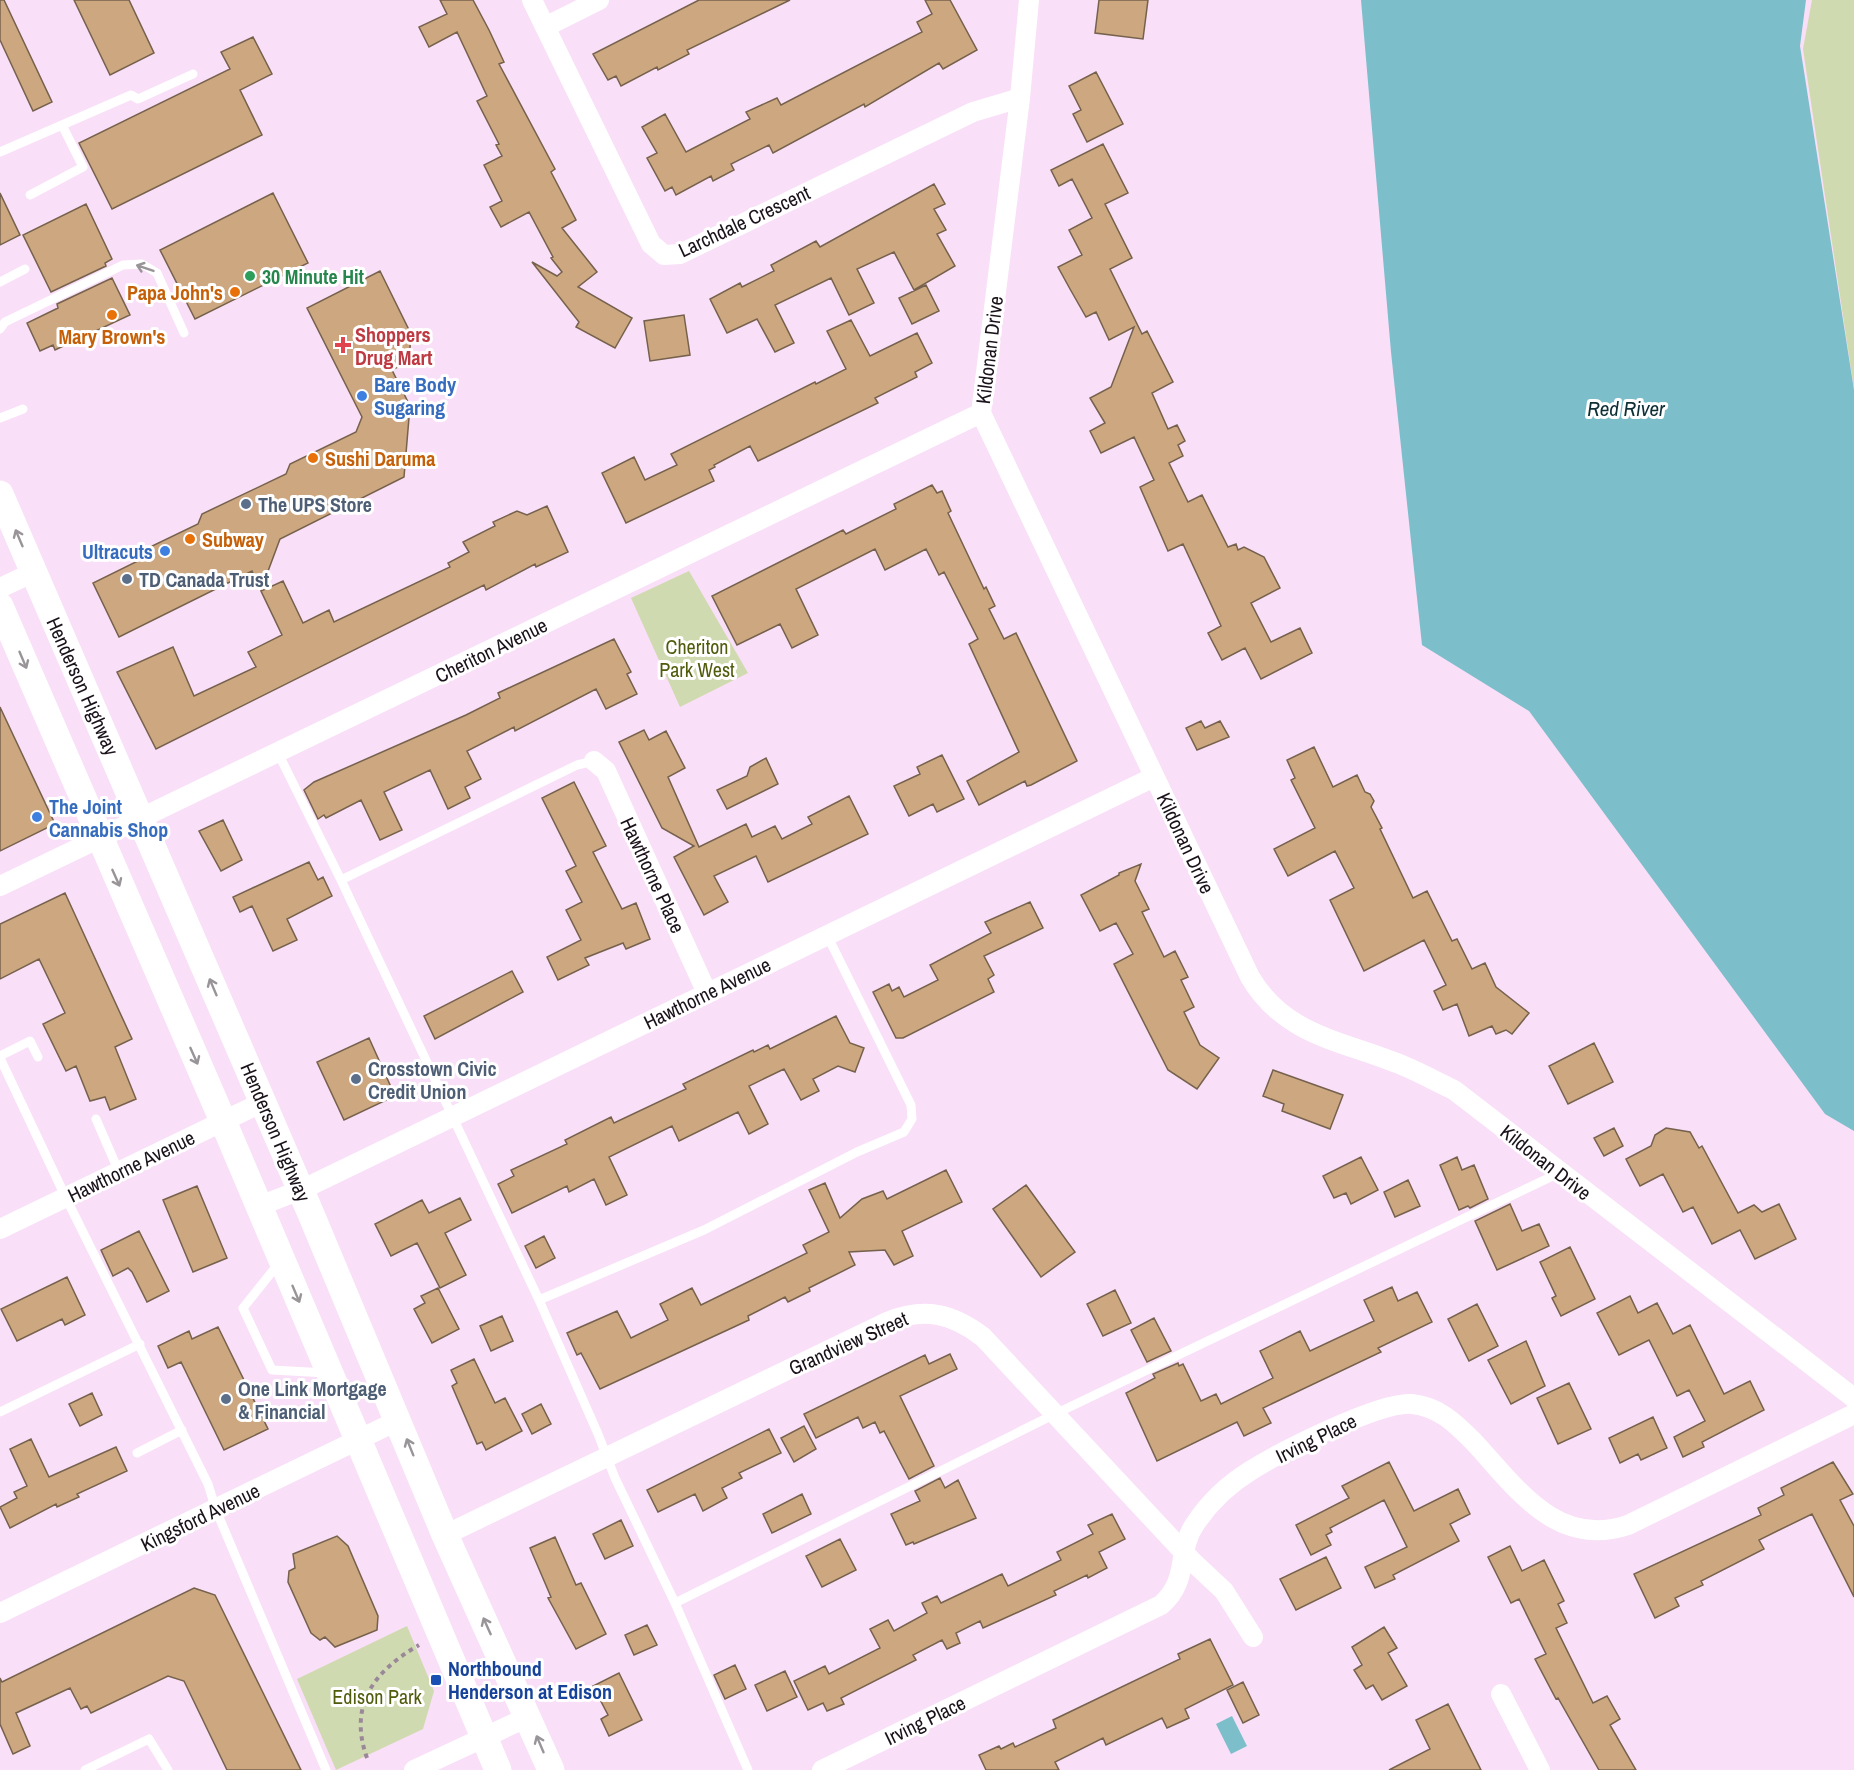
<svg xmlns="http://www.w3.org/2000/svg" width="1854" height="1770" font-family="'Archivo Narrow',sans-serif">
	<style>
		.green { fill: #d0dab0 }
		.water { fill: #7dbecb }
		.building { fill: #cca780; stroke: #75614c; stroke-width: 1.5 }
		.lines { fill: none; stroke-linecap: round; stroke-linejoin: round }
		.path { stroke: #9a8899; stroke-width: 4; stroke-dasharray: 4.5 4.5; stroke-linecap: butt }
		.service { stroke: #fff; stroke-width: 9 }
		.minor { stroke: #fff; stroke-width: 20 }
		.secondary { stroke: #fff; stroke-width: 27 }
		.oneway { stroke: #989498 }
		.leisure-dot { fill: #2e9e5b; stroke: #fff; stroke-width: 2 }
		.food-dot { fill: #e8710a; stroke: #fff; stroke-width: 2 }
		.health-dot { fill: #e0444e; stroke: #fff; stroke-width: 2 }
		.shop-dot { fill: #3f7fe0; stroke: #fff; stroke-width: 2 }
		.service-dot { fill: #5c6f8a; stroke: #fff; stroke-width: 2 }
		.transit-dot { fill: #1a4fb4; stroke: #fff; stroke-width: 2 }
		.labels { text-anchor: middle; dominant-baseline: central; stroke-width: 6; stroke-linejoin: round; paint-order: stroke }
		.street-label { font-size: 20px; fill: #1a121a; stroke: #fff }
		.leisure-label { font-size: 20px; font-weight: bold; fill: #27864d; stroke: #fff; text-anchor: start }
		.food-label { font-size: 20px; font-weight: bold; fill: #c56008; stroke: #fff; text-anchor: start }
		.health-label { font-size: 20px; font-weight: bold; fill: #be3a42; stroke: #fff; text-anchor: start }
		.shop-label { font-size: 20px; font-weight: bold; fill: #366cbe; stroke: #fff; text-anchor: start }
		.service-label { font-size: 20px; font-weight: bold; fill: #4e5e75; stroke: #fff; text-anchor: start }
		.park-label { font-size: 20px; fill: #505b0b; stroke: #fff }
		.transit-label { font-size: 20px; font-weight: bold; fill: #164399; stroke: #fff; text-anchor: start }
		.water-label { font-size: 21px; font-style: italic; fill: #0e2f35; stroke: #fff }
	</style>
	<rect width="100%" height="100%" fill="#f9dff7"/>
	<!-- green -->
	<path class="green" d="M1812 0H1854V389L1803 49Z
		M689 571 748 673 680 707 631 598Z
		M407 1626 434 1691 423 1729 336 1770 297 1679Z"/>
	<!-- water -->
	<path class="water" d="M1361 0H1806L1800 46 1854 390V1131L1825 1114 1529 711 1422 645 1391 352Z
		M1232 1716 1247 1746 1231 1754 1216 1724Z"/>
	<!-- building -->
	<path class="building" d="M0 0H4L52 102 33 111 0 40Z
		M74 0H129L154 53 110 75Z
		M440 0H473L489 30 504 62 499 64 555 169 551 172 576 220 562 228 597 272 578 287 632 318 615 348 576 327 579 322 532 262 557 276 562 272 551 258 553 257 529 212 501 227 490 207 502 201 484 165 502 156 496 145 499 144 477 101 487 96 457 32 429 47 419 27 447 14Z
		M699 0H790L687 50 689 54 658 70 657 67 621 86 616 76 608 80 593 54Z
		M925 0H950L977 50 943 69 939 63 865 107 864 104 773 153 769 145 731 164 734 170 713 181 711 176 676 195 672 187 665 191 647 158 657 153 642 127 665 114 686 152 750 119 746 112 777 98 781 105 922 32 917 22 932 14Z
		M1099 0H1148L1143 39 1095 33Z
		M253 37 272 74 240 90 262 135 112 209 79 143 230 69 221 52Z
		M1096 72 1123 124 1087 142 1073 114 1081 110 1069 86Z
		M1103 144 1128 193 1105 204 1132 258 1110 269 1142 334 1147 331 1173 382 1152 393 1168 429 1177 425 1185 441 1178 445 1183 456 1169 463 1188 502 1202 495 1228 547 1236 544 1238 550 1244 547 1264 557 1280 588 1251 603 1271 642 1300 628 1312 653 1261 679 1245 648 1222 660 1208 633 1221 626 1183 544 1168 551 1140 487 1154 480 1134 437 1101 453 1090 431 1105 423 1090 398 1111 387 1134 327 1109 340 1096 312 1086 317 1070 289 1058 267 1082 255 1069 230 1092 218 1072 179 1059 186 1051 170Z
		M934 184 945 204 934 209 946 230 937 234 955 266 914 290 894 252 857 269 874 303 849 315 831 278 775 305 794 343 775 352 757 319 727 333 710 299 740 283 742 287 774 271 771 265 816 241 820 247Z
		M0 193 20 235 0 245Z
		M273 193 308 263 195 319 160 250Z
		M86 204 112 259 105 263 106 266 51 292 23 235Z
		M380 271 411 334 409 361 392 370 410 406 404 477 280 539 261 590 252 571 119 637 93 583 146 557 150 547 198 524 202 514 286 474 290 464 356 432 362 417 307 308Z
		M112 278 130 315 55 350 53 345 40 351 27 323 58 308 57 304Z
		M926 285 939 311 912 324 899 298Z
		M684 315 690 355 650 361 644 321Z
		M851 320 870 356 917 333 932 363 915 372 917 377 875 398 878 403 758 461 750 446 714 465 715 467 709 470 714 481 626 523 602 473 634 457 645 480 677 465 671 454 815 382 816 384 846 369 827 331Z
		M932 485 937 493 942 491 951 511 948 513 984 589 986 587 995 606 989 609 1004 639 1016 633 1077 761 1031 785 1027 786 1025 781 979 805 967 781 1019 752 969 644 978 639 944 572 939 575 926 549 885 570 875 549 796 589 818 635 792 648 780 624 737 645 712 596 843 530 846 534 896 509 894 504Z
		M547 506 568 552 536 567 535 564 486 590 484 585 156 749 117 672 173 647 194 696 256 667 248 652 282 635 261 591 283 581 303 623 329 610 334 622 450 567 448 563 469 552 463 542 495 526 493 522 517 511 527 515Z
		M614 639 631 672 627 674 637 694 606 709 596 689 515 731 514 727 467 751 481 779 465 787 470 798 448 809 430 770 384 792 402 830 380 840 361 800 326 818 324 815 318 819 304 790 314 782 466 715 500 698 498 693Z
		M0 707 55 824 0 851Z
		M1201 721 1205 728 1220 721 1229 737 1197 750 1186 728Z
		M644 730 649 740 666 731 685 768 668 777 699 847 746 824 752 837 775 826 782 839 812 824 808 817 849 796 868 834 768 882 756 856 714 876 728 902 704 915 674 857 694 846 662 828 619 742Z
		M1314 747 1333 787 1357 775 1365 792 1370 794 1374 801 1371 807 1382 828 1380 829 1413 898 1427 891 1452 941 1457 939 1472 969 1485 963 1496 987 1529 1013 1512 1034 1506 1030 1496 1034 1492 1026 1469 1036 1457 1004 1443 1010 1434 991 1446 985 1424 940 1364 971 1330 900 1354 888 1335 851 1288 876 1274 849 1315 828 1291 780 1295 778 1287 760Z
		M942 755 964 799 937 812 933 804 909 816 894 786 920 774 917 767Z
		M766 758 778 784 727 809 717 790 747 776 750 767Z
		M574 782 606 846 593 852 622 909 636 903 650 939 626 949 623 943 585 958 589 965 558 980 547 957 581 940 566 910 582 902 566 871 576 866 542 798Z
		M223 820 242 860 221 871 199 831Z
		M309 862 318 880 323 877 332 896 287 919 297 940 273 951 252 906 240 912 233 897Z
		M1141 864 1135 881 1149 909 1142 912 1164 957 1175 951 1188 977 1181 980 1194 1007 1184 1012 1200 1045 1219 1058 1197 1089 1168 1070 1114 964 1133 954 1116 923 1100 931 1081 895 1119 875V873Z
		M65 893 132 1039 115 1047 136 1099 110 1110 105 1097 90 1101 76 1066 66 1071 43 1024 65 1013 39 959 0 979V924Z
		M1030 902 1043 928 984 956 994 975 988 979 994 992 903 1038H896L873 992 889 984 892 991 899 987 904 997 938 980 930 965 991 933 985 922Z
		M512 971 523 992 435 1039 424 1016Z
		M836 1016 850 1043 864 1048 855 1072 838 1066 813 1079 819 1091 801 1100 784 1069 749 1086 768 1124 749 1134 738 1112 679 1141 672 1126 609 1157 627 1195 606 1205 594 1179 569 1192 567 1186 512 1213 498 1184 514 1176 511 1170 567 1144 565 1140 611 1117 614 1123 686 1089 683 1084 753 1050 754 1052 768 1045 770 1049Z
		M369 1038 395 1096 344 1120 317 1062Z
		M1594 1043 1613 1082 1568 1104 1549 1066Z
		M1273 1070 1343 1095 1330 1129 1282 1111 1284 1104 1263 1096Z
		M1614 1128 1623 1146 1604 1156 1594 1138Z
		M1666 1128 1690 1132 1699 1148 1702 1146 1738 1213 1754 1205 1762 1212 1779 1204 1796 1239 1755 1259 1740 1230 1712 1244 1693 1207 1683 1212 1663 1174 1640 1186 1626 1159 1651 1146 1655 1135Z
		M1361 1157 1378 1190 1351 1204 1346 1193 1334 1198 1323 1176Z
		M1457 1157 1462 1170 1474 1165 1488 1199 1470 1208 1468 1206 1459 1210 1440 1165Z
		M946 1170 962 1202 902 1231 913 1256 894 1265 885 1250 849 1252 855 1265 809 1288 810 1291 788 1302 785 1297 748 1316 749 1320 600 1389 581 1353 577 1355 567 1333 617 1311 631 1338 668 1320 660 1304 692 1288 701 1305 807 1253 803 1245 829 1232 809 1190 825 1183 840 1218 862 1199 883 1191 887 1199Z
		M1408 1180 1420 1206 1395 1217 1384 1192Z
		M1026 1185 1075 1252 1041 1277 993 1209Z
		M197 1186 227 1258 193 1272 163 1200Z
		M460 1198 471 1220 445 1233 466 1275 440 1288 417 1243 391 1256 375 1224 422 1200 429 1213Z
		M1510 1204 1522 1231 1539 1224 1549 1246 1497 1270 1475 1221Z
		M139 1231 169 1291 147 1302 132 1272 128 1268 113 1276 101 1250Z
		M544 1236 555 1258 536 1268 525 1246Z
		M1570 1247 1595 1299 1561 1316 1552 1298 1556 1296 1540 1262Z
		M67 1277 85 1315 65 1325 62 1319 17 1341 1 1309Z
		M1392 1287 1398 1301 1417 1292 1432 1322 1378 1348 1381 1352 1263 1408 1271 1423 1244 1436 1237 1422 1157 1461 1126 1393 1155 1378 1153 1374 1178 1363 1179 1366 1183 1364 1201 1401 1216 1394 1221 1404 1273 1378 1260 1351 1300 1331 1310 1351 1374 1321 1364 1300Z
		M438 1288 459 1329 432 1343 414 1309 425 1303 421 1296Z
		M1115 1290 1131 1323 1103 1336 1087 1304Z
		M1630 1296 1638 1313 1657 1303 1673 1334 1690 1325 1724 1394 1750 1381 1764 1410 1702 1442 1704 1447 1683 1457 1674 1437 1705 1421 1689 1390 1677 1396 1649 1340 1619 1355 1597 1313Z
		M1477 1304 1498 1346 1469 1361 1448 1319Z
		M502 1316 513 1341 491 1351 480 1326Z
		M1154 1318 1171 1351 1147 1362 1131 1330Z
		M218 1327 268 1429 224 1450 181 1362 168 1368 158 1346 189 1331 192 1339Z
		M1526 1341 1545 1386 1511 1404 1488 1360Z
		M950 1354 957 1369 900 1396 934 1466 909 1479 884 1431 880 1433 875 1422 863 1428 858 1417 816 1438 804 1414 925 1355 929 1364Z
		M474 1359 495 1403 505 1398 522 1431 486 1450 482 1442 477 1444 452 1386 457 1383 451 1370Z
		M1569 1383 1591 1429 1558 1444 1537 1398Z
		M92 1393 102 1415 80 1426 69 1404Z
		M541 1404 551 1424 532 1434 522 1414Z
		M1653 1417 1667 1448 1641 1460 1638 1454 1620 1463 1609 1438Z
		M804 1426 816 1449 794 1462 781 1438Z
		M769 1429 781 1453 739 1473 742 1478 722 1488 727 1498 703 1511 695 1494 658 1512 647 1490Z
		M31 1439 49 1477 116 1447 127 1471 77 1494 79 1497 57 1507 56 1504 10 1528 0 1507 17 1498 14 1492 27 1486 10 1449Z
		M1389 1462 1414 1511 1458 1489 1470 1514 1450 1524 1459 1541 1393 1575 1395 1579 1375 1588 1365 1567 1407 1547 1384 1500 1330 1528 1332 1532 1326 1535 1331 1545 1311 1555 1296 1525 1349 1498 1342 1486Z
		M1833 1462 1853 1494 1840 1500 1854 1526V1597L1812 1514 1759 1540 1764 1549 1701 1581 1703 1585 1675 1598 1679 1606 1655 1618 1634 1574 1761 1515 1758 1508 1784 1495 1781 1488Z
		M940 1478 945 1488 958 1480 976 1518 914 1544 913 1542 906 1545 891 1514 920 1501 915 1491Z
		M802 1494 811 1514 772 1533 763 1514Z
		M1112 1514 1125 1539 1099 1552 1107 1568 1088 1578 1087 1575 1054 1591 1056 1595 983 1628 980 1621 956 1633 960 1643 947 1649 942 1640 913 1655 916 1660 841 1698 844 1704 827 1711 823 1703 808 1710 794 1681 825 1666 829 1674 880 1648 870 1629 888 1620 894 1631 927 1613 922 1603 937 1596 941 1603 1002 1574 1008 1586 1061 1560 1057 1552 1093 1534 1088 1525Z
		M621 1520 633 1546 605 1559 593 1534Z
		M337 1536 348 1546 378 1616 377 1630 335 1647 325 1637 320 1640 311 1633 288 1582 289 1571 295 1568 293 1554Z
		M555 1537 576 1585 581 1583 606 1634 576 1649 548 1598 551 1597 530 1548Z
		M840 1539 856 1570 822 1587 806 1556Z
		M1510 1546 1522 1571 1544 1560 1564 1601 1558 1604 1567 1623 1556 1628 1593 1703 1607 1696 1620 1719 1610 1725 1636 1770H1599L1558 1698 1556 1699 1535 1659 1546 1654 1519 1599 1511 1603 1488 1557Z
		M1326 1557 1341 1588 1296 1610 1280 1579Z
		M194 1588 215 1595 301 1770H227L184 1681 168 1676 91 1713 87 1706 81 1709 70 1688 16 1713 30 1746 13 1754 0 1724V1678L2 1682Z
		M647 1625 657 1645 634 1655 625 1635Z
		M1384 1627 1397 1648 1388 1653 1407 1686 1382 1700 1373 1685 1366 1689 1354 1670 1362 1665 1352 1647Z
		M1210 1639 1233 1685 1185 1709 1189 1718 1167 1728 1162 1718 1106 1745 1103 1738 1055 1762 1059 1770H986L979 1755 999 1746 1001 1749 1013 1743 1015 1747 1056 1728 1053 1720 1180 1659 1178 1654Z
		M735 1665 746 1689 725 1699 714 1675Z
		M785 1671 797 1697 767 1711 755 1685Z
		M619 1673 642 1720 609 1736 601 1719 608 1715 593 1686Z
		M1243 1682 1259 1715 1243 1723 1227 1690Z
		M1448 1704 1481 1770H1389L1430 1749 1416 1720Z"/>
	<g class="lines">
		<!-- path -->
		<path class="path" d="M367 1758C348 1705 374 1671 419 1645"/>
		<!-- service -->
		<path class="service" d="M0 152 131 95 138 99 193 74
			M30 195 83 167 62 125
			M0 282 25 269
			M0 329 5 322 123 265 142 264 157 273 184 333
			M0 418 23 409
			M278 753 341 880 539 1300 598 1434 615 1478 675 1603 748 1770
			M341 880 577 765 594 761
			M0 1056 30 1041 38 1057
			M0 1058 66 1198 208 1484 216 1510 326 1770
			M96 1119 119 1172
			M279 1263 243 1308 272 1370 327 1373
			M539 1300 704 1230 857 1152 897 1135 904 1132 912 1119 911 1105 827 935
			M0 1412 140 1344
			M137 1453 182 1430
			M675 1603 1055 1414 1559 1173
			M85 1770 149 1739 168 1770"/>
		<!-- minor -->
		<path class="minor" d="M532 0 651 244 664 255 680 254 973 112 1020 98
			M1029 0 1020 98 981 413 1250 977C1285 1037 1345 1041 1404 1066 1421 1073 1437 1082 1454 1090L1854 1398
			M545 27 599 0
			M0 588 34 572
			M594 761 606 771 707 993
			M0 886 981 413
			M259 1206 301 1190 1154 777
			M0 1229 263 1102
			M445 1535 887 1322C924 1307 952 1313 983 1337L1192 1561 1224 1591 1253 1637
			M0 1613 399 1420
			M1501 1694 1540 1770
			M414 1770 528 1717
			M822 1770 1161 1605C1190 1580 1176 1552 1195 1524 1209 1503 1229 1484 1250 1471 1280 1452 1380 1401 1412 1404 1439 1407 1455 1423 1473 1441 1516 1487 1556 1549 1628 1525L1854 1414"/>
		<!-- secondary -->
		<path class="secondary" d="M0 494 311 1214 445 1535 551 1770
			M0 606 223 1121 498 1770"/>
	</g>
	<!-- one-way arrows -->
	<defs><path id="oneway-shaft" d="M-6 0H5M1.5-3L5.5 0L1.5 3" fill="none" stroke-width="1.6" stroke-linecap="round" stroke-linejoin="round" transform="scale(1.5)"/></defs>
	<g class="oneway">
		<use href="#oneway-shaft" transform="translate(145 268) rotate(-161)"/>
		<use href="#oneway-shaft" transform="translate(19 538) rotate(-113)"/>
		<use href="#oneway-shaft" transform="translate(23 660) rotate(67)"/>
		<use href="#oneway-shaft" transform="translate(116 878) rotate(66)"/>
		<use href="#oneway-shaft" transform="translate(213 987) rotate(-113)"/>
		<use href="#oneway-shaft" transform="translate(194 1056) rotate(66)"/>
		<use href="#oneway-shaft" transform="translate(296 1294) rotate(67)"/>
		<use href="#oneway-shaft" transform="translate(410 1447) rotate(-112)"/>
		<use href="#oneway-shaft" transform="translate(487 1626) rotate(-114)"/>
		<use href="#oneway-shaft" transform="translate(540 1744) rotate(-113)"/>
	</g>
	<!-- markers -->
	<circle class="leisure-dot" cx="250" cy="276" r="6"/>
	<g class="food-dot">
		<circle cx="235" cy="292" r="6"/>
		<circle cx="112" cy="315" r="6"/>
		<circle cx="313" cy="458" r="6"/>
		<circle cx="190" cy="539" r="6"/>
	</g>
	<path class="health-dot" d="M340 336h6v6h6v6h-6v6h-6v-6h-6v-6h6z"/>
	<g class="shop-dot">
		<circle cx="362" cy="396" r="6"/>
		<circle cx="165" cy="551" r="6"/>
		<circle cx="37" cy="817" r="6"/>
	</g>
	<g class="service-dot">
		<circle cx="246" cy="504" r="6"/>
		<circle cx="127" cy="579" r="6"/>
		<circle cx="356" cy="1079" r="6"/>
		<circle cx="226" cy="1399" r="6"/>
	</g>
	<rect class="transit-dot" x="430" y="1674" width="12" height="12" rx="3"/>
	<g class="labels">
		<!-- street labels -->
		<g class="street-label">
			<text transform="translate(744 221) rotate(-25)">Larchdale Crescent</text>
			<text transform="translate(989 350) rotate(-83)">Kildonan Drive</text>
			<text transform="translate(491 650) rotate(-26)">Cheriton Avenue</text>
			<text transform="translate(83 686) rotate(66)">Henderson Highway</text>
			<text transform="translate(1186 843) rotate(65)">Kildonan Drive</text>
			<text transform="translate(653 875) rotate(65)">Hawthorne Place</text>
			<text transform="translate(707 993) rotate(-26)">Hawthorne Avenue</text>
			<text transform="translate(276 1132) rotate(67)">Henderson Highway</text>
			<text transform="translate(1546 1162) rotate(38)">Kildonan Drive</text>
			<text transform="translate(131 1166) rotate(-26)">Hawthorne Avenue</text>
			<text transform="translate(848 1343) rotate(-24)">Grandview Street</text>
			<text transform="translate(1316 1438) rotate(-26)">Irving Place</text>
			<text transform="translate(200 1517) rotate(-26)">Kingsford Avenue</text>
			<text transform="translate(925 1720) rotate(-26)">Irving Place</text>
		</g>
		<!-- leisure labels -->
		<g class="leisure-label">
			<text x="262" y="276">30 Minute Hit</text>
		</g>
		<!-- food labels -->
		<g class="food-label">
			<text x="223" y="292" text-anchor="end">Papa John's</text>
			<text x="112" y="336" text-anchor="middle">Mary Brown's</text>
			<text x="325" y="458">Sushi Daruma</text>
			<text x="202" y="539">Subway</text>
		</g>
		<!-- health labels -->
		<g class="health-label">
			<text x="355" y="334">Shoppers<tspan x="355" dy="23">Drug Mart</tspan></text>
		</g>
		<!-- shop labels -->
		<g class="shop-label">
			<text x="374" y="384">Bare Body<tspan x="374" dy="23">Sugaring</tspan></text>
			<text x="153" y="551" text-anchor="end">Ultracuts</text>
			<text x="49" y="806">The Joint<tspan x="49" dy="23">Cannabis Shop</tspan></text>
		</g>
		<!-- service labels -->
		<g class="service-label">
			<text x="258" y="504">The UPS Store</text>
			<text x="139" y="579">TD Canada Trust</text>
			<text x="368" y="1068">Crosstown Civic<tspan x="368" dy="23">Credit Union</tspan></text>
			<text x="238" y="1388">One Link Mortgage<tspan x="238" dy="23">&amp; Financial</tspan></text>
		</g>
		<!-- park labels -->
		<g class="park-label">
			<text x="697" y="646">Cheriton<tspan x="697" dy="23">Park West</tspan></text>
			<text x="377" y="1696">Edison Park</text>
		</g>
		<!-- transit labels -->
		<g class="transit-label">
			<text x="448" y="1668">Northbound<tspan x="448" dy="23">Henderson at Edison</tspan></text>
		</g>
		<!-- water labels -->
		<g class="water-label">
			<text x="1626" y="408">Red River</text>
		</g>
	</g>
</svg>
